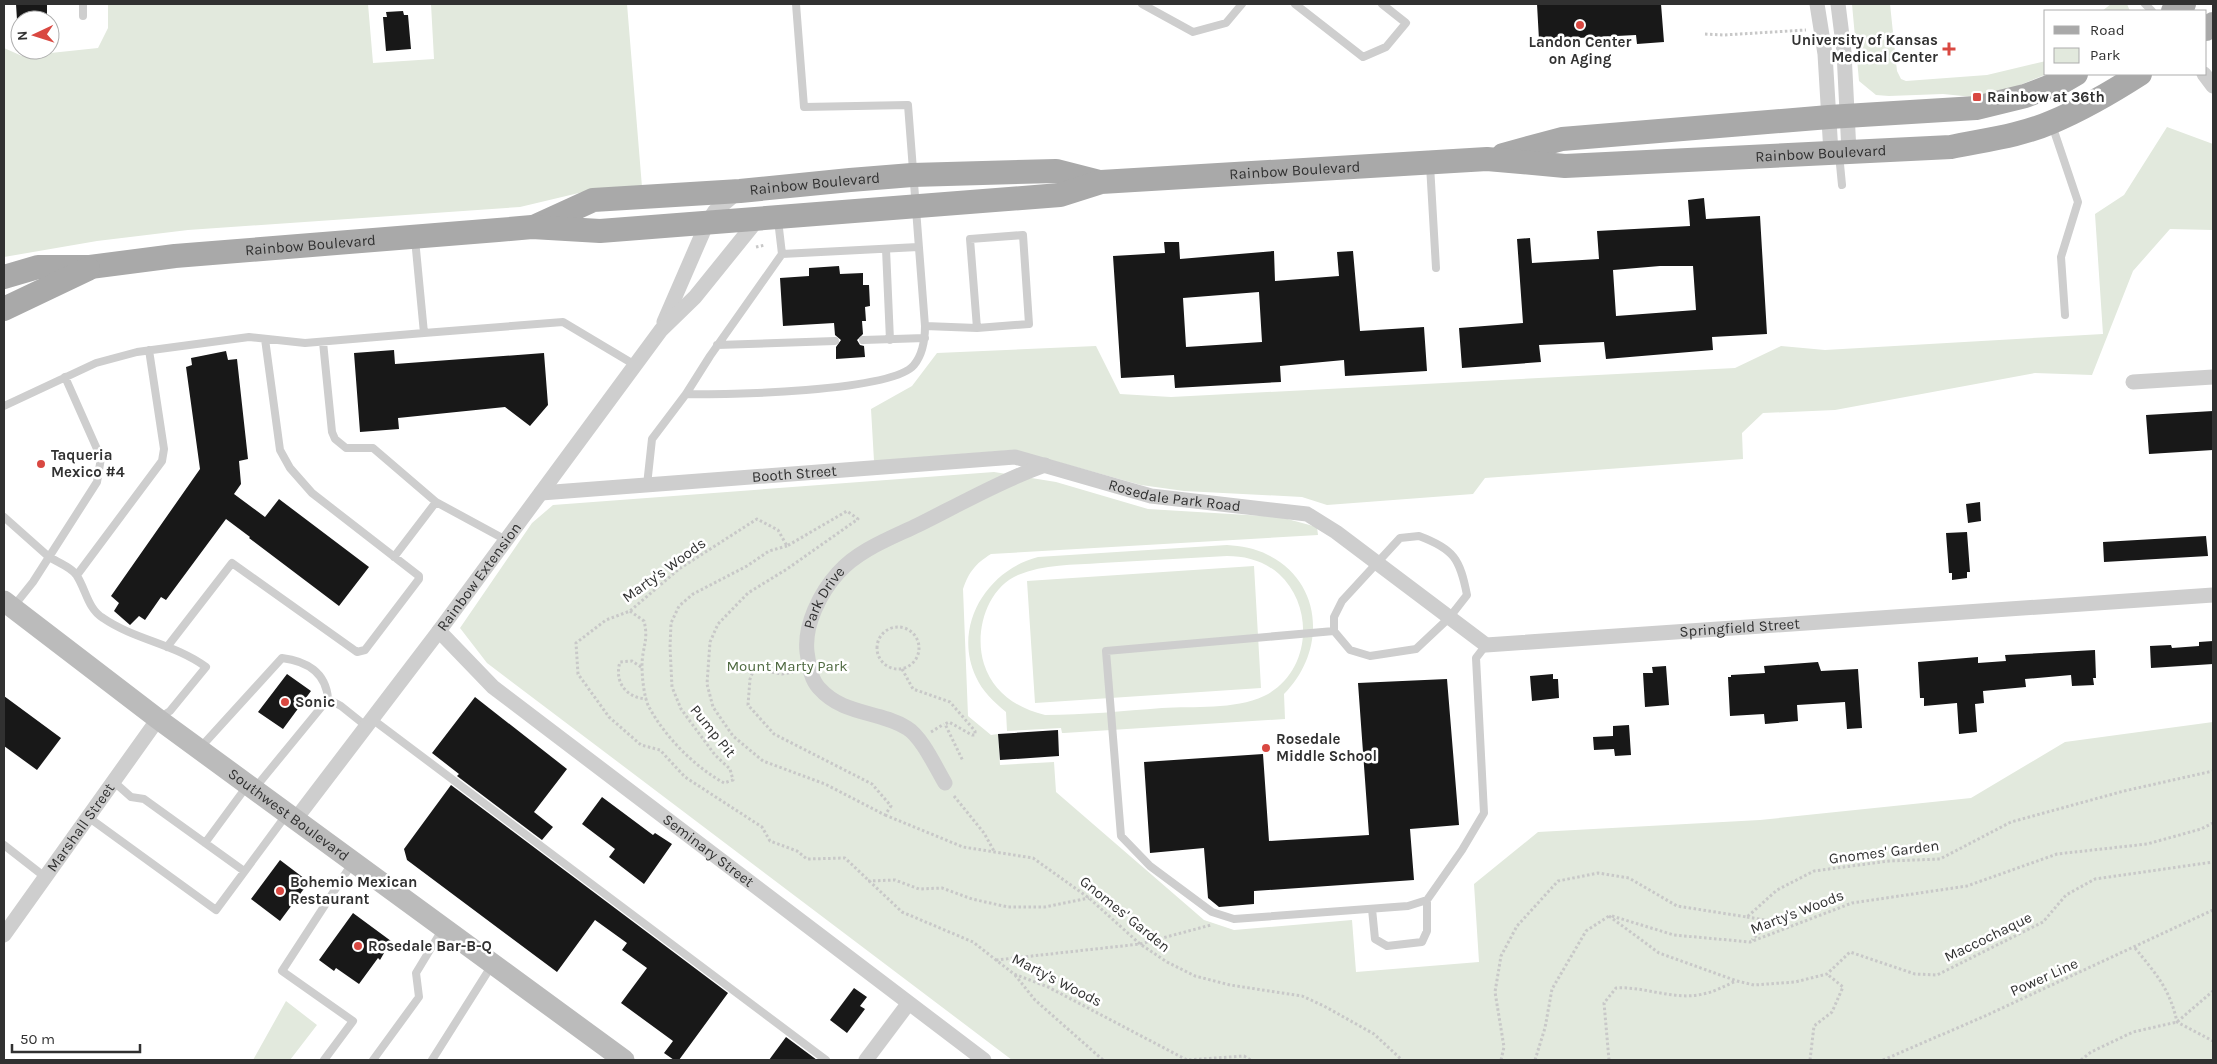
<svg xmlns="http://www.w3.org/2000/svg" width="2217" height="1064" font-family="Karla,sans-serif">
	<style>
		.green { fill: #e2e9dd; fill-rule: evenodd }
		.building { fill: #181818; fill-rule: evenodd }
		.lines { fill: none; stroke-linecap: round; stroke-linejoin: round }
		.path { stroke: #c8c8c8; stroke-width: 3; stroke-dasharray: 2.5 2.5; stroke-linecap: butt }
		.lane { stroke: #cecece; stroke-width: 8 }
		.street { stroke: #cecece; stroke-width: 15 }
		.secondary { stroke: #bbb; stroke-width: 21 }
		.primary { stroke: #a9a9a9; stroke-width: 24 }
		.poi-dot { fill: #d94841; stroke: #fff; stroke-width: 2 }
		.labels { text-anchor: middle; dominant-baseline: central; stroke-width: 5; stroke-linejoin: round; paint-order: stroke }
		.poi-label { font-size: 15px; font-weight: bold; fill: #313131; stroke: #fff; text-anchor: start }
		.street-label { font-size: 15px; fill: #313131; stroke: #fff }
		.park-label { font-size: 15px; fill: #4f6a41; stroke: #fff }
	</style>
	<rect width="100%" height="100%" fill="#fff"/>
	<!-- green -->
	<path class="green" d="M108 4H368L373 63 434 59 431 4H627L642 187 583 192 520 207 188 230 97 241 4 257V48L22 56 98 48 108 28Z
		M1852 4H1890L1897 71 1901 79 1906 81 1987 75 2046 61 2047 74 2015 87 1973 97 1943 94 1889 96 1876 95 1859 81Z
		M2111 4H2127L2130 11H2102Z
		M2167 127 2213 144V230L2170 229 2133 271 2092 375 2035 373 1835 410 1763 413 1742 433 1743 459 1485 478 1473 494 1327 505 1302 497 1184 491 1141 485 1014 450 874 461 871 409 912 386 937 353 1096 346 1120 394 1171 397 1735 368 1781 346 1825 350 2103 334 2095 214 2124 195Z
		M994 472 1056 482 1148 509 1280 517 1317 527 1318 535 991 554C975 564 969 572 963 589L968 716 991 735 998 734 1000 765 1054 762 1056 792 1204 920 1234 930 1352 920 1356 972 1479 962 1474 884 1538 832 1760 820 1971 798 2065 742 2213 722V1060H1012L487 663 460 628 532 523 553 505Z
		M1227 545C1241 546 1255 548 1268 555 1324 583 1326 652 1284 694L1285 719 1064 733H1062L1061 728 1007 731 1006 712C994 702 982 691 976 677 952 626 987 570 1038 557ZM1227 556C1246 556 1264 561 1279 574 1316 608 1310 674 1264 696 1234 710 1194 706 1162 708 1123 711 1084 715 1045 715 1016 708 993 692 984 664 974 633 986 589 1018 575 1044 564 1073 565 1101 563 1143 561 1185 558 1227 556Z
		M1254 566 1261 688 1035 703 1027 581Z
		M286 1001 317 1025 290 1060H253Z"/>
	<!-- building -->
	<path class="building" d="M16 4H47V20H17Z
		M1537 4H1661L1664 42 1637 44 1636 35 1539 40Z
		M403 11 404 15H408L411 49 386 51 383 17H387L386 12Z
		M1704 198 1706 219 1760 216 1767 334 1712 337 1713 350 1606 359 1604 342 1539 345 1541 362 1462 368 1459 328 1523 323 1517 239 1530 238 1532 263 1599 259 1597 231 1690 226 1688 200ZM1660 266H1693L1696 310 1616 316 1613 270Z
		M1164 242H1179L1180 259 1274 251 1275 281 1339 276 1337 252 1353 251 1360 331 1424 327 1427 371 1345 376 1344 360 1280 366 1281 382 1175 388 1174 375 1121 378 1113 256 1165 253ZM1259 292 1262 342 1186 347 1183 298Z
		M839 266 840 274 863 273V285H869L870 306 865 307 866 321H862L863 334 857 340 860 345 864 346 865 357 836 359V347L841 340 835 335 834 323 783 326 780 278 809 276V268Z
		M394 350 395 364 544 353 548 405 530 426 505 407 398 418 399 429 360 432 354 353Z
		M226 351 228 360 237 359 248 459 239 461 241 484 234 494 265 517 279 499 369 567 339 606 249 538 250 537 226 519 166 600 161 597 145 620 139 616 130 625 114 611 119 603 111 596 200 469 186 367 192 365 191 358Z
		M2213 411V450L2149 454 2146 415Z
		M1980 502 1981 521 1968 523 1966 504Z
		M1967 532 1970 572H1967V578L1952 580V573H1949L1946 533Z
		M2206 536 2208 556 2104 562 2103 542Z
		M2213 641V664L2151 668 2150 646 2171 645 2172 648 2199 646V642Z
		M2095 650 2096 678H2093L2094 685 2072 686 2071 675 2025 679 2026 687 1983 691 1984 703 1975 704 1977 732 1959 734 1957 703 1924 706V698H1920L1918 662 1978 657V663L2006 661 2005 655Z
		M1818 662 1821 671 1858 669 1862 728 1847 729 1845 702 1797 705 1798 721 1765 724 1764 714 1730 716 1728 677H1731V675L1765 673 1764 666Z
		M1666 666 1669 705 1645 707 1643 673H1653L1652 667Z
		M287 674 311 691 283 729 258 712Z
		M1553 674V679H1558L1559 698 1532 701 1530 676Z
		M1447 679 1459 825 1410 829 1414 880 1254 891V904L1219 907 1208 898 1204 848 1150 853 1144 762 1263 754 1269 841 1369 835 1358 683Z
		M4 696 61 738 37 770 4 746Z
		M475 697 567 769 534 812 553 827 542 840 457 776 459 774 432 753Z
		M1629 725 1631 755 1615 756 1614 749 1594 750 1593 737 1613 736V726Z
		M1058 730 1059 756 1000 760 998 734Z
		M451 785 728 993 679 1060H674L664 1053 673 1041 621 1003 647 968 622 950 627 943 595 920 557 972 407 860 404 849Z
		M602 797 653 835 655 833 672 844 644 884 609 857 615 849 582 824Z
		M280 860 309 882 280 921 251 899Z
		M353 913 391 941 380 960 378 958 359 984 336 968 334 971 319 960Z
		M854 988 867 997 860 1006 865 1009 847 1033 830 1020Z
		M786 1037 817 1060H769Z"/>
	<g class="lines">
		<!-- path -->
		<path class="path" d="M1705 34 1723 35 1806 30
			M756 247 765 245
			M630 611 644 621C649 641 642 647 642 666 642 677 644 698 649 707 665 737 695 767 724 783L733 780 730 769 715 755 681 709 672 687 670 647 671 623 679 606 693 594 747 566 769 551 787 546
			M877 648a21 21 0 1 1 42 0a21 21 0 1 1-42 0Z
			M641 667 632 661 620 662C614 682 626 698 647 699
			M902 669 913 689 950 702 975 731V735H972L949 722 945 724 963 761
			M794 672 782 674 754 669 750 679 748 705 774 734 872 784 891 806 885 815 825 784 763 761 733 736 713 707 707 684 710 642 718 624 748 593 787 569 858 519 847 511 787 546 778 530 757 519 679 569 630 611 606 620 576 643 578 674 609 717 641 745 660 750 685 777 762 827 770 841 797 851 807 859 845 858 902 912 973 942 1014 974 1048 987 1187 1060 1244 1056 1251 1060
			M931 732 944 724
			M954 796 984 833 994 851
			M885 815 963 847 1033 858 1089 898 1140 944 1167 962 1195 976 1230 985 1302 996 1324 1006 1374 1034 1402 1060
			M868 881 895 880 919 889 942 888 972 899 1008 907H1045L1089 898
			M1609 916 1659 953 1737 981 1754 985 1795 982 1827 974 1850 952 1915 974 1937 975 2043 922 2066 895 2095 879 2213 862
			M1612 916 1674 935 1750 942 1852 903 1967 886 2057 854 2147 844 2201 829 2213 823
			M1747 917 1771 921 1752 940
			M2135 948C2156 974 2170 989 2177 1022L2213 1041
			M996 960 1140 944 1211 925
			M1015 975 1035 1000 1103 1060
			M1501 1060 1504 1047 1495 992 1501 956 1517 926 1558 881 1598 873 1629 878 1677 906 1747 917 1777 890 1814 871 1889 861 1940 859 2011 822 2124 791 2213 771
			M1535 1060 1545 1028 1552 989 1586 931 1609 916
			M1609 1060 1604 1003 1616 988C1645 986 1674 1001 1703 994 1714 992 1725 986 1736 981
			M1810 1060 1814 1026 1832 1012 1843 987 1827 974
			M1883 1060 1985 1016 2213 910
			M2081 1060 2091 1052 2133 1032 2177 1022 2213 991"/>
		<!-- lane -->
		<path class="lane" d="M83 4V16
			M1142 4 1193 32 1226 23 1242 4
			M1295 4 1363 57 1386 47 1406 23 1382 4
			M2145 4 2152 11
			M2052 125 2078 202 2061 257 2065 315
			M1839 154 1842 185
			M1430 165 1436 268
			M415 239 424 333 563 322 635 365
			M886 249 890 340
			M782 254 918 247
			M925 326 977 328 1029 324 1023 235 970 239 977 328
			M863 340 925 338
			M323 342 332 432 335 439 346 448H373L436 502 394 557
			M717 345 835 341
			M65 377 101 458 97 482 49 557C57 562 73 568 77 576 86 590 88 609 103 618 135 640 175 644 206 667L170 711 159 718
			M686 394C724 395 892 392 914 365 923 354 925 339 925 326L908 105 804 107 796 4
			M4 406 96 363 137 352 249 337 305 343 424 333
			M647 485 652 439 686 394 710 356 782 254 778 220
			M436 502 506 540
			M4 517 49 557 33 582 13 607
			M1419 536C1454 549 1460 559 1467 595L1449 618 1416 649 1370 656 1350 650 1334 631V617L1342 601 1400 538Z
			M77 575 162 461 164 449 149 350
			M1334 631 1106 651 1121 836 1150 866 1212 912 1234 919 1408 906 1427 900 1462 850 1484 813 1476 658 1486 645
			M167 647 232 563 357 652 365 650 419 579V576L312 493 290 468 280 450 265 339
			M328 699 341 706 366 726
			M372 719 826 1060
			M200 748 282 658C306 661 326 672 328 699L255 788
			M113 781 131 797 144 799 244 871
			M88 817 216 910 287 814
			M205 843 247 786
			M4 845 45 877
			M1372 909 1375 939 1387 946 1422 942 1427 931V900
			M324 1060 353 1021 282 971 353 862
			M373 1060 419 997 416 973 442 930
			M432 1060 492 965"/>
		<!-- street -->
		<g class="street">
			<path d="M1817 4 1825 54 1831 153"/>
			<path d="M1838 4 1844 52 1849 152"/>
			<path d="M2204 74 2213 86"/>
			<path d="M664 322 707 223 715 211 738 192"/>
			<path d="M2133 382 2213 377"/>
			<path id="s1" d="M541 493 1015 457 1151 496 1307 514 1336 532 1486 645 2213 595"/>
			<path id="s2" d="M439 631 493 687 984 1060"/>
			<path id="s3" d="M945 783C936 768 922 737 907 728 878 710 844 716 819 688 810 678 809 664 807 652 804 625 820 593 838 573 858 550 891 538 918 525 960 504 1001 481 1045 465"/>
			<path id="s4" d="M295 820 439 631 661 330 695 297 758 219"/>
			<path id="s5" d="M4 935 158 719"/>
			<path d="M866 1060 908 1004"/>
		</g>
		<!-- secondary -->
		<path class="secondary" id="s6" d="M4 601 158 719 624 1060"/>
		<!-- primary -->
		<g class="primary">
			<path d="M2173 11 2184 4"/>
			<path d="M2206 29 2213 24"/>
			<path d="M1503 155 1562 139 1829 117 1976 108 2025 96 2064 81 2076 74"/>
			<path id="s7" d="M536 226 593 200 740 191 850 180 912 175 1056 171 1099 182"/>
			<path id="s8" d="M4 277 38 267H90L175 256 498 230 532 227 600 231 1060 195 1101 182 1487 159 1565 166 1951 147C1984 140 2020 136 2052 122 2083 109 2112 92 2140 74"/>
			<path d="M4 309 88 269"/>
		</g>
	</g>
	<!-- markers -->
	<g class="poi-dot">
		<circle cx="1580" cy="25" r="5"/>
		<path d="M1946.5 41.5h5v5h5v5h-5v5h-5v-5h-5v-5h5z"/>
		<rect x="1972" y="92" width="10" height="10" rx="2.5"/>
		<circle cx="41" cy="464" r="5"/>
		<circle cx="285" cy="702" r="5"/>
		<circle cx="1266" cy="748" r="5"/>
		<circle cx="280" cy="891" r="5"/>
		<circle cx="358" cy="946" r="5"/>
	</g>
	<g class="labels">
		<!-- poi labels -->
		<g class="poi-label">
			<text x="1938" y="40" text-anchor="end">University of Kansas<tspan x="1938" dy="17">Medical Center</tspan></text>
			<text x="1580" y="42" text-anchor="middle">Landon Center<tspan x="1580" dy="17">on Aging</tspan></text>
			<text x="1987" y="97">Rainbow at 36th</text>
			<text x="51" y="455">Taqueria<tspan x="51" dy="17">Mexico #4</tspan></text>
			<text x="295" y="702">Sonic</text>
			<text x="1276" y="739">Rosedale<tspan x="1276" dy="17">Middle School</tspan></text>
			<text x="290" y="882">Bohemio Mexican<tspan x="290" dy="17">Restaurant</tspan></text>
			<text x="368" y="946">Rosedale Bar-B-Q</text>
		</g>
		<!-- street labels -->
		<g class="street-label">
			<text stroke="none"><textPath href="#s8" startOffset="1825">Rainbow Boulevard</textPath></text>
			<text stroke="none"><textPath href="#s8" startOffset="1298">Rainbow Boulevard</textPath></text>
			<text stroke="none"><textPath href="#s7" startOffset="285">Rainbow Boulevard</textPath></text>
			<text stroke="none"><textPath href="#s8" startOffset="309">Rainbow Boulevard</textPath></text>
			<text stroke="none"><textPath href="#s1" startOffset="254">Booth Street</textPath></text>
			<text stroke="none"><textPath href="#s1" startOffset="640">Rosedale Park Road</textPath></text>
			<text transform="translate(664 570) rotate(-36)">Marty's Woods</text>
			<text stroke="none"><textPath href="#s4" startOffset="305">Rainbow Extension</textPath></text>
			<text stroke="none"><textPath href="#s3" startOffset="262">Park Drive</textPath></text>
			<text stroke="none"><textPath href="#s1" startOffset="1250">Springfield Street</textPath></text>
			<text transform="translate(713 731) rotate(51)">Pump Pit</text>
			<text stroke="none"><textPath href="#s6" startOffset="356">Southwest Boulevard</textPath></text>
			<text stroke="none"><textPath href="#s5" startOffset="132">Marshall Street</textPath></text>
			<text stroke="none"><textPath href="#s2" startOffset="348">Seminary Street</textPath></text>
			<text transform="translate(1884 852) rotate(-7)">Gnomes' Garden</text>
			<text transform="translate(1797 912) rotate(-21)">Marty's Woods</text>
			<text transform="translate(1125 914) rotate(39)">Gnomes' Garden</text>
			<text transform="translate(1988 937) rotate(-26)">Maccochaque</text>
			<text transform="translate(2044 977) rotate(-24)">Power Line</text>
			<text transform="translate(1057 980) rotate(27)">Marty's Woods</text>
		</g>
		<!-- park labels -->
		<g class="park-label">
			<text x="787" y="666">Mount Marty Park</text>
		</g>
	</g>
	<!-- border -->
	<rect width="2217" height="1064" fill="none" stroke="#313131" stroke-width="10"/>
	<!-- legend -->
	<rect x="2044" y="10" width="162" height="65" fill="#ffffff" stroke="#adadad"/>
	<rect x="2054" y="26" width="25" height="8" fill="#a9a9a9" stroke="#adadad"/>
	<text x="2090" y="35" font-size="15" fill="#313131">Road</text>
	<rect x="2054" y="48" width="25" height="15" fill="#e2e9dd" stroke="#adadad"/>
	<text x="2090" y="60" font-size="15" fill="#313131">Park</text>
	<!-- north arrow -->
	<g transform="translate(35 35) rotate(266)"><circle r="24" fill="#ffffff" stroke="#adadad"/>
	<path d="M0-4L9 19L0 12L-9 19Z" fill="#d94841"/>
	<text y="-8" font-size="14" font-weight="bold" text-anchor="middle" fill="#313131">N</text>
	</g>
	<!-- scale -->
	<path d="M12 1044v8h128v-8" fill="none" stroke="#313131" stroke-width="2.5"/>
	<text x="20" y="1044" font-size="15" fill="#313131" stroke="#ffffff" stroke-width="4" paint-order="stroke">50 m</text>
</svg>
